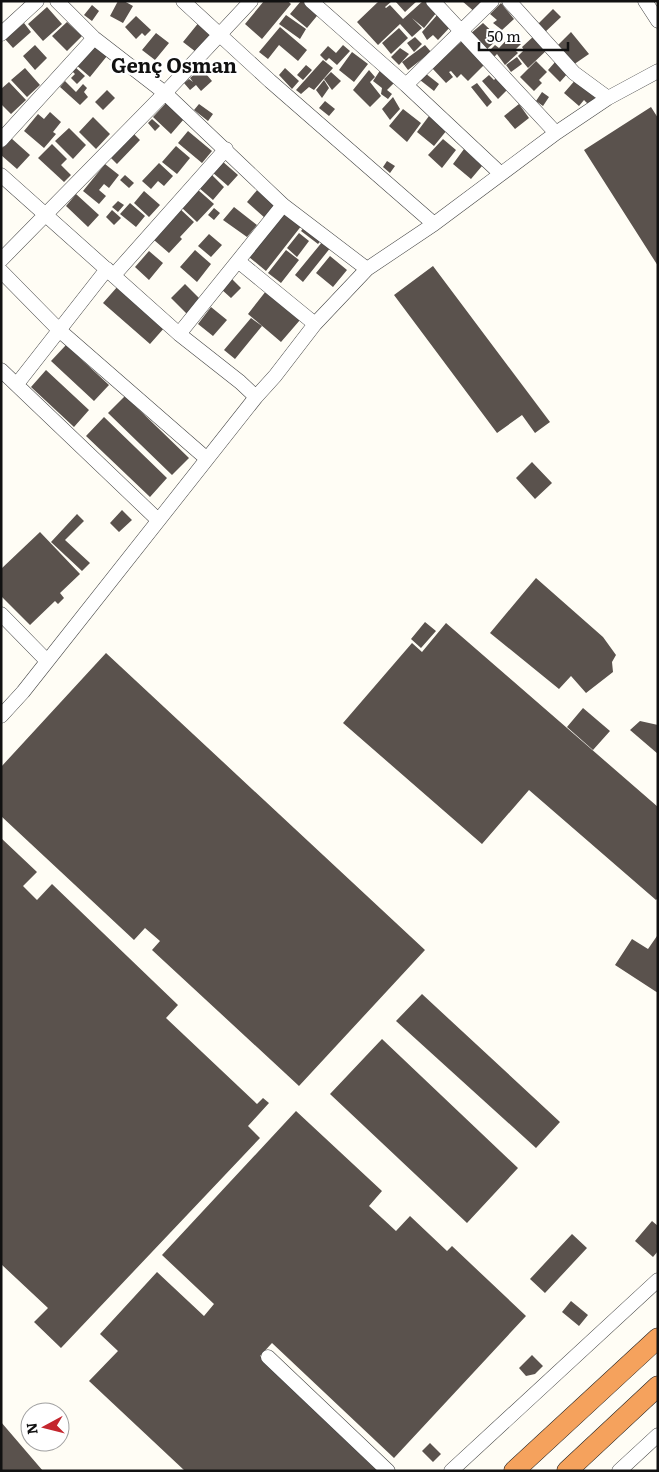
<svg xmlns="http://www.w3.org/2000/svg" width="659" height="1472" font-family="Literata,serif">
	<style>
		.building { fill: #5a524d }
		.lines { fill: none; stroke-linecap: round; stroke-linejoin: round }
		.minor-casing { stroke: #444; stroke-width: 15 }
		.highway-casing { stroke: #222; stroke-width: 21 }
		.minor { stroke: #fff; stroke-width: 14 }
		.highway { stroke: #f5a25d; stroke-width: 20 }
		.labels { text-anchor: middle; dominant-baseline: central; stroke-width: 5; stroke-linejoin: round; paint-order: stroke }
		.district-label { font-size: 20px; font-weight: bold; fill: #111; stroke: #fff }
	</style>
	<rect width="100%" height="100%" fill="#fffdf5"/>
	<!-- building -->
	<path class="building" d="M118 1H124L133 6 123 23 110 16Z
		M264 1H288L291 4 262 39 245 24Z
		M301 1H310L321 11 307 28 290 14Z
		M379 1H392L385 7 386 8 390 5 403 19 423 1H426L437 12 424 28 412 18 422 28 412 37 400 24 378 45 357 22Z
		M395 1H417L405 12Z
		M462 1H484L476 13Z
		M501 3 514 19 502 30 493 23 497 20 490 14Z
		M92 5 99 11 92 21 84 15Z
		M47 7 62 24 43 41 28 24Z
		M553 9 561 17 543 34 536 26Z
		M438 14 451 26 438 40 433 35 427 40 422 32Z
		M286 15 306 29 300 39 279 24Z
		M136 16 151 30 145 36 142 33 136 39 125 27Z
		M200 21 213 32 196 52 183 42Z
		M67 22 82 36 67 51 52 36Z
		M24 23 31 32 13 48 5 39Z
		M483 23 499 38 486 50 470 34Z
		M280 27 307 50 298 61 279 45 268 59 259 52Z
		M399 28 408 38 391 54 382 43Z
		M571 32 589 54 573 65 557 46Z
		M156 33 169 43 155 60 142 50Z
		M513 33 522 43 515 50 518 53 505 65 497 54 494 57 489 51 495 45 499 48Z
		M535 35 548 49 528 68 518 56 524 50 522 47Z
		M415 37 422 44 414 52 407 43Z
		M463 40 485 64 468 81 461 74 457 78 451 71 449 72 453 77 446 83 432 68Z
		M93 43 107 56 90 77 75 64Z
		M35 45 47 58 35 70 23 56Z
		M343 45 350 51 337 65 329 58 326 61 320 55 328 46 336 53Z
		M425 45 431 52 408 70 402 62Z
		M400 48 409 54 399 65 391 57Z
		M352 52 368 64 354 82 339 70Z
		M517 57 522 64 511 72 506 65Z
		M323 60 333 68 314 90 309 87 301 94 296 90Z
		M536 61 547 72 539 80 542 83 534 91 520 77Z
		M556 61 568 73 560 82 548 70Z
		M306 65 312 70 303 80 297 75Z
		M75 67 85 76 77 84 71 78 75 74 72 71Z
		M25 68 40 85 27 97 11 80Z
		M201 68 212 81 201 91 196 85 190 90 184 83 189 79 193 82 190 78Z
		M285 68 299 81 292 89 279 75Z
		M381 69 395 82 387 90 392 94 388 99 381 94 382 88 373 81Z
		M369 70 375 77 370 82 381 96 370 107 353 90Z
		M331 72 341 81 332 90 324 79Z
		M425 73 439 84 434 91 420 80Z
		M489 75 494 80 498 76 509 88 498 99 482 81Z
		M577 78 597 95 589 105 584 100 579 106 564 93Z
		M324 80 329 88 322 98 316 90Z
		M65 81 76 92 83 84 87 88 84 92 88 97 80 105 60 87Z
		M9 82 26 100 11 114 1 104V89Z
		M477 83 492 102 487 107 471 87Z
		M107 90 115 98 103 110 95 102Z
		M542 92 549 97 543 106 536 101Z
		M393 97 400 109 390 120 382 109Z
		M325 101 335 109 329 116 319 108Z
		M166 103 184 119 171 134 153 117Z
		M199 104 213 114 208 121 194 110Z
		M519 104 529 118 515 129 504 116Z
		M651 107 658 118V266L584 150Z
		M403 109 421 123 407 142 389 126Z
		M50 112 61 122 53 132 56 134 44 148 24 131 38 114 44 119Z
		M429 116 447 130 434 146 417 132Z
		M93 117 110 134 96 149 79 132Z
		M152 119 160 126 155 131 148 123Z
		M69 128 86 145 73 159 55 141Z
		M188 131 212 151 202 163 178 143Z
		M133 133 140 140 117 164 110 157Z
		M11 138 30 155 17 169 1 155V149Z
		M443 139 456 150 442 168 428 155Z
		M52 144 67 159 61 165 71 175 64 182 38 158Z
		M176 146 190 158 177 174 162 162Z
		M464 149 482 166 471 179 453 164Z
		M222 161 238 175 228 186 212 172Z
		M387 161 395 166 390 173 383 167Z
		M159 163 173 176 164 186 158 181 151 189 142 181Z
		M105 164 119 175 109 188 104 184 99 190 106 196 99 204 83 191Z
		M210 173 224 187 213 200 198 187Z
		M125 175 134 183 129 188 120 180Z
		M197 189 214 204 197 222 181 207Z
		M258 189 277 205 265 218 247 202Z
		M144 191 160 205 149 217 134 203Z
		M76 194 99 215 88 227 66 206Z
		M118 201 124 205 118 212 112 207Z
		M130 203 145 216 136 227 120 214Z
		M234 207 257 225 247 237 223 220Z
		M179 208 194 222 180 237 182 239 169 253 154 240Z
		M214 208 220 213 214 220 208 215Z
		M112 210 121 218 114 225 106 217Z
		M285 212 302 225 266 271 249 257Z
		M305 226 322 239 318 244 301 231Z
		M299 233 309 241 297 257 287 248Z
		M209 234 222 245 211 257 198 246Z
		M323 241 331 247 303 282 295 275Z
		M195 250 211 264 197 282 180 267Z
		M286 250 299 260 281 283 268 273Z
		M149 251 163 263 149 280 135 267Z
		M330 256 347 270 333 287 316 273Z
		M433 266 550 422 535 433 522 415 497 433 394 295Z
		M231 278 241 288 231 298 221 289Z
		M185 284 201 300 187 314 171 298Z
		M118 286 165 327 150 344 103 303Z
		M266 291 300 320 281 342 248 314Z
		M211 307 227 320 213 336 198 324Z
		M251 318 262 326 235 359 224 350Z
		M66 345 109 385 94 401 51 361Z
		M46 370 89 410 74 427 31 387Z
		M125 396 189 458 172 475 108 413Z
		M104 417 167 478 150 497 86 436Z
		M532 462 552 483 535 499 516 478Z
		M122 510 132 520 119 532 110 523Z
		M77 514 84 521 65 540 90 563 82 571 51 542Z
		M40 532 80 574 60 593 64 598 58 604 55 601 30 625 1 596V569Z
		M536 578 603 637 616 655 612 662 613 672 586 693 571 676 559 689 490 633Z
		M425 622 436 631 421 648 411 639Z
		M446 623 658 807V898L656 900 529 790 482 844 343 723 412 643 422 652Z
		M106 653 425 950 299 1086 152 950 160 941 145 928 134 940 1 816V767Z
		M583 708 610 731 593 750 567 727Z
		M640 721 658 725V754L630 730Z
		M1 838 37 872 23 886 37 900 52 884 178 1005 166 1018 257 1104 263 1098 269 1103 248 1126 260 1138 61 1348 34 1322 48 1308 1 1264Z
		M657 936 658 937V993L615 965 632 939 648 949Z
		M422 994 560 1122 536 1148 396 1021Z
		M382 1039 518 1168 467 1223 330 1094Z
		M296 1111 382 1191 369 1206 396 1231 410 1216 447 1251 452 1246 526 1316 394 1458 272 1343 260 1356 383 1471H185L89 1381 118 1351 100 1334 157 1272 204 1316 214 1304 162 1255Z
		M652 1221 658 1226V1251L653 1257 635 1241Z
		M572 1234 587 1248 545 1293 530 1279Z
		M571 1301 588 1315 579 1326 562 1312Z
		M532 1355 543 1366 535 1374 526 1376 519 1368Z
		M1 1422 43 1471H1Z
		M430 1443 441 1454 433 1462 422 1451Z"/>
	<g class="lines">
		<!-- minor casing -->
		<g class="minor-casing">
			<path id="minor" d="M57 1 94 38 165 93 283 205 367 269
				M183 1 270 81 434 224
				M311 1 406 85 501 174
				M433 1 556 133
				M509 1 574 73 608 98
				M645 1 658 21
				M1 34 37 1
				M406 85 492 1
				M1 140 94 38
				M1 175 179 334 240 382 256 397
				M1 260 165 93 251 1
				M238 261 315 324
				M1 271 59 330 207 459
				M114 275 226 149
				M179 334 283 205
				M1 370 158 520
				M17 384 107 269
				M1 614 47 661
				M1 716 23 692 256 397 275 376 315 324 367 269 434 224 556 133 608 98 658 71
				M268 1357 388 1471
				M451 1471 658 1280
				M619 1471 658 1435"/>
		</g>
		<!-- highway casing -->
		<g class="highway-casing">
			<path id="highway" d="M514 1471 658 1338
				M567 1471 658 1386"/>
		</g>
		<!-- minor -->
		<use href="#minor" class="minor"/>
		<!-- highway -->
		<use href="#highway" class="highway"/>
	</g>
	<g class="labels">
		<!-- district labels -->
		<g class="district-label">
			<text x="174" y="64">Genç Osman</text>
		</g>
	</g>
	<!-- border -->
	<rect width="659" height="1472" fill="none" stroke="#111111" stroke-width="5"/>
	<!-- north arrow -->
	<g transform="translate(45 1427) rotate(263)"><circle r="24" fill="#ffffff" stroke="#a0a0a0"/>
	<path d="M0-4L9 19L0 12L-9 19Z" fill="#c4262e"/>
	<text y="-8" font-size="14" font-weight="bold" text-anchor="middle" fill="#111111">N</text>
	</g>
	<!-- scale -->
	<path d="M479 42v8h89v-8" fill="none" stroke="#111111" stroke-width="2.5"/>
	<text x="487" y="42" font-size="15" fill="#111111" stroke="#ffffff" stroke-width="4" paint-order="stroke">50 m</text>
</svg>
